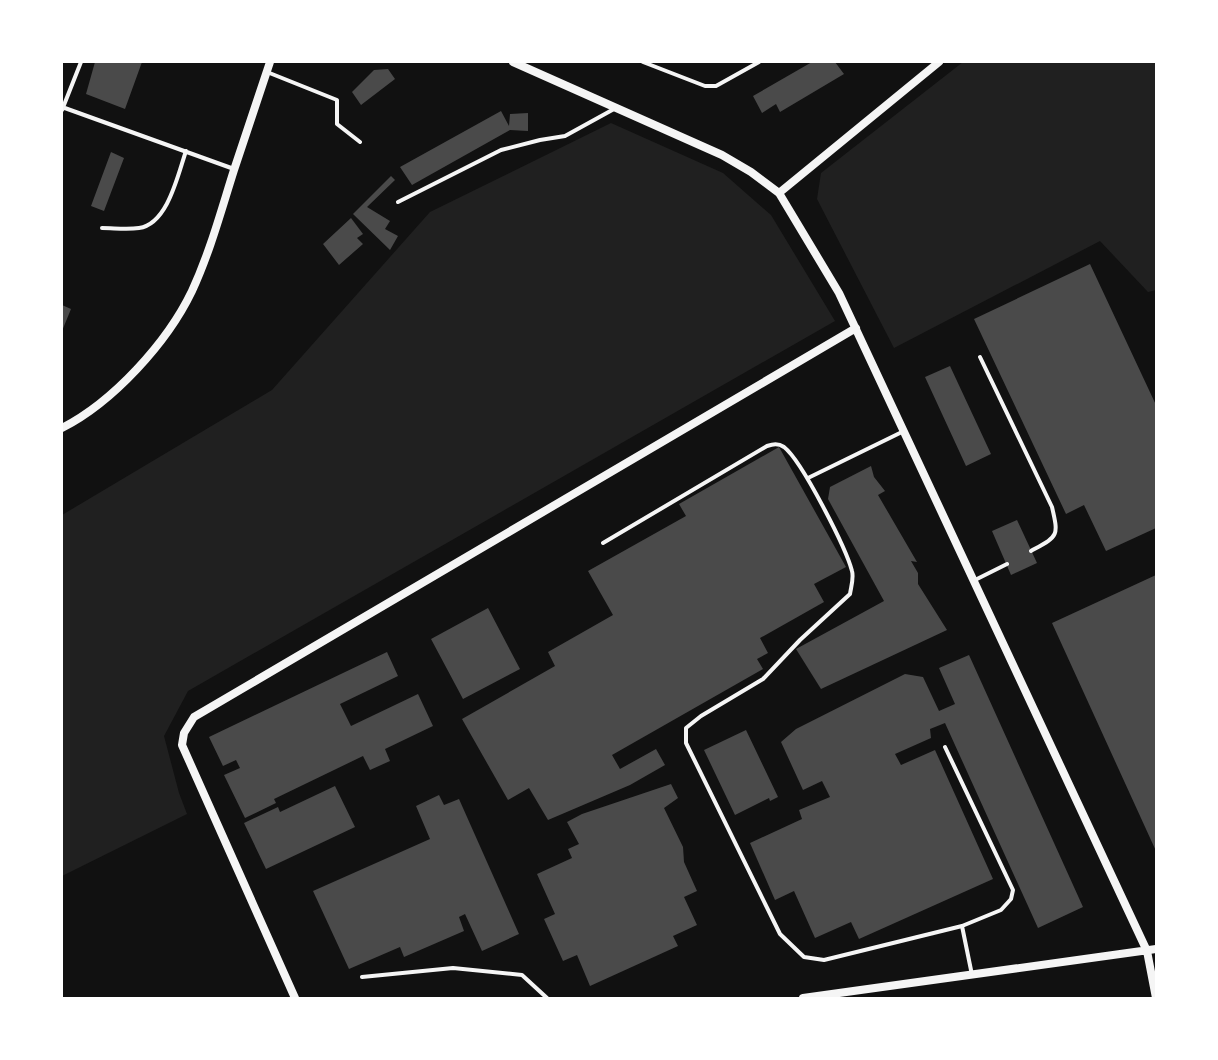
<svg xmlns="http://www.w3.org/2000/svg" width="1218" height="1060" font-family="'Nunito Sans',sans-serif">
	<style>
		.green { fill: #202020 }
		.building { fill: #4a4a4a }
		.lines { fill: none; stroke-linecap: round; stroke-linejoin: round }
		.service { stroke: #f5f5f5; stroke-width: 4 }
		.tertiary { stroke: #f5f5f5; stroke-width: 8 }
	</style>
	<rect width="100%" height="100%" fill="#111"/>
	<!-- green -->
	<path class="green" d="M963 62H1156V290L1148 292 1100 241 894 348 817 199 821 173Z
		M611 123 723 173 771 215 835 321 188 691 164 736 179 793 187 814 62 876V515L272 390 430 212Z"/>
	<!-- building -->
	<path class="building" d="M95 62H142L125 109 86 94Z
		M812 62H835L844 74 780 112 776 104 762 113 753 96Z
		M388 69 395 79 361 105 352 92 374 70Z
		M501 111 509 126 510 114 528 113V131L510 130 412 185 400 167Z
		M111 152 124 158 104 211 91 206Z
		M391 176 395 180 367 207 390 221 385 229 398 236 390 250 353 214Z
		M351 218 363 234 357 238 363 244 339 265 323 244Z
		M1090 264 1156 405V528L1106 551 1084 505 1066 514 974 319Z
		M62 305 71 309 62 331Z
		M950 366 991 454 966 466 925 377Z
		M779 447 846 567 814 584 824 602 760 638 768 653 757 659 763 669 612 755 620 769 656 749 665 765 630 785 548 820 529 788 508 800 462 719 555 666 548 652 613 615 588 571 686 516 679 504Z
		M871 466 874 477 885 491 878 495 917 562 911 561 918 573V584L947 630 821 689 796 649 884 601 828 499 830 487Z
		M1017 520 1037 563 1011 575 992 531Z
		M1156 575V851L1052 623Z
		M488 608 520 669 463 699 431 639Z
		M387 652 398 676 340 704 351 726 418 694 433 726 385 749 390 761 370 770 363 756 274 799 276 803 245 818 224 775 240 768 236 760 223 766 209 737Z
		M969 655 1083 907 1038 928 945 723 930 729 931 738 895 754 901 765 935 750 993 879 859 939 851 922 815 938 794 891 775 900 750 843 802 819 799 810 830 797 822 781 803 790 781 742 796 729 905 674 923 677 939 711 955 704 939 668Z
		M746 730 778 797 770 801 769 798 735 815 704 750Z
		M671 784 678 798 664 808 683 847 684 862 697 891 684 897 697 925 673 936 678 946 590 986 577 955 563 961 544 919 555 914 537 874 572 858 568 849 579 844 567 822 582 814Z
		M335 786 355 827 266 869 244 823 278 807 280 812Z
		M439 795 444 805 459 799 519 934 482 951 465 914 459 917 464 931 404 957 400 947 349 969 313 891 430 839 416 806Z"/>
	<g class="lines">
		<!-- service -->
		<path class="service" d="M643 62 705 86H716L759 62
			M267 72 337 100V124L360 142
			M62 107 234 169
			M62 110 81 62
			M398 202 501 150 540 140 565 136 614 109
			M102 228C114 228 127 230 139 228 168 224 178 174 186 151
			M980 357 1052 507C1059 537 1058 536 1031 551
			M808 478 904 431
			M603 543 767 446C773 444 778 443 784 447 802 461 846 548 852 571 854 578 851 587 850 594L800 640 763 679 701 716 686 728V743L780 934 804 957 824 960 962 926 1001 910 1011 899 1013 890 945 747
			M975 580 1007 564
			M962 926 972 975
			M362 977 453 968 522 975 547 998"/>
		<!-- tertiary -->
		<path class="tertiary" d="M513 62 722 155 751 172 779 193 839 293 1147 951 1156 998
			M779 193 939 62
			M62 428C113 402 167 343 192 291 210 252 221 211 234 170 246 134 258 98 270 62
			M295 998 182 745 184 733 194 717 856 328
			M803 998 1156 949"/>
	</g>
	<!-- border -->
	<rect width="1218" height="1060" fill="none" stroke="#ffffff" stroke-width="126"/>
</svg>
